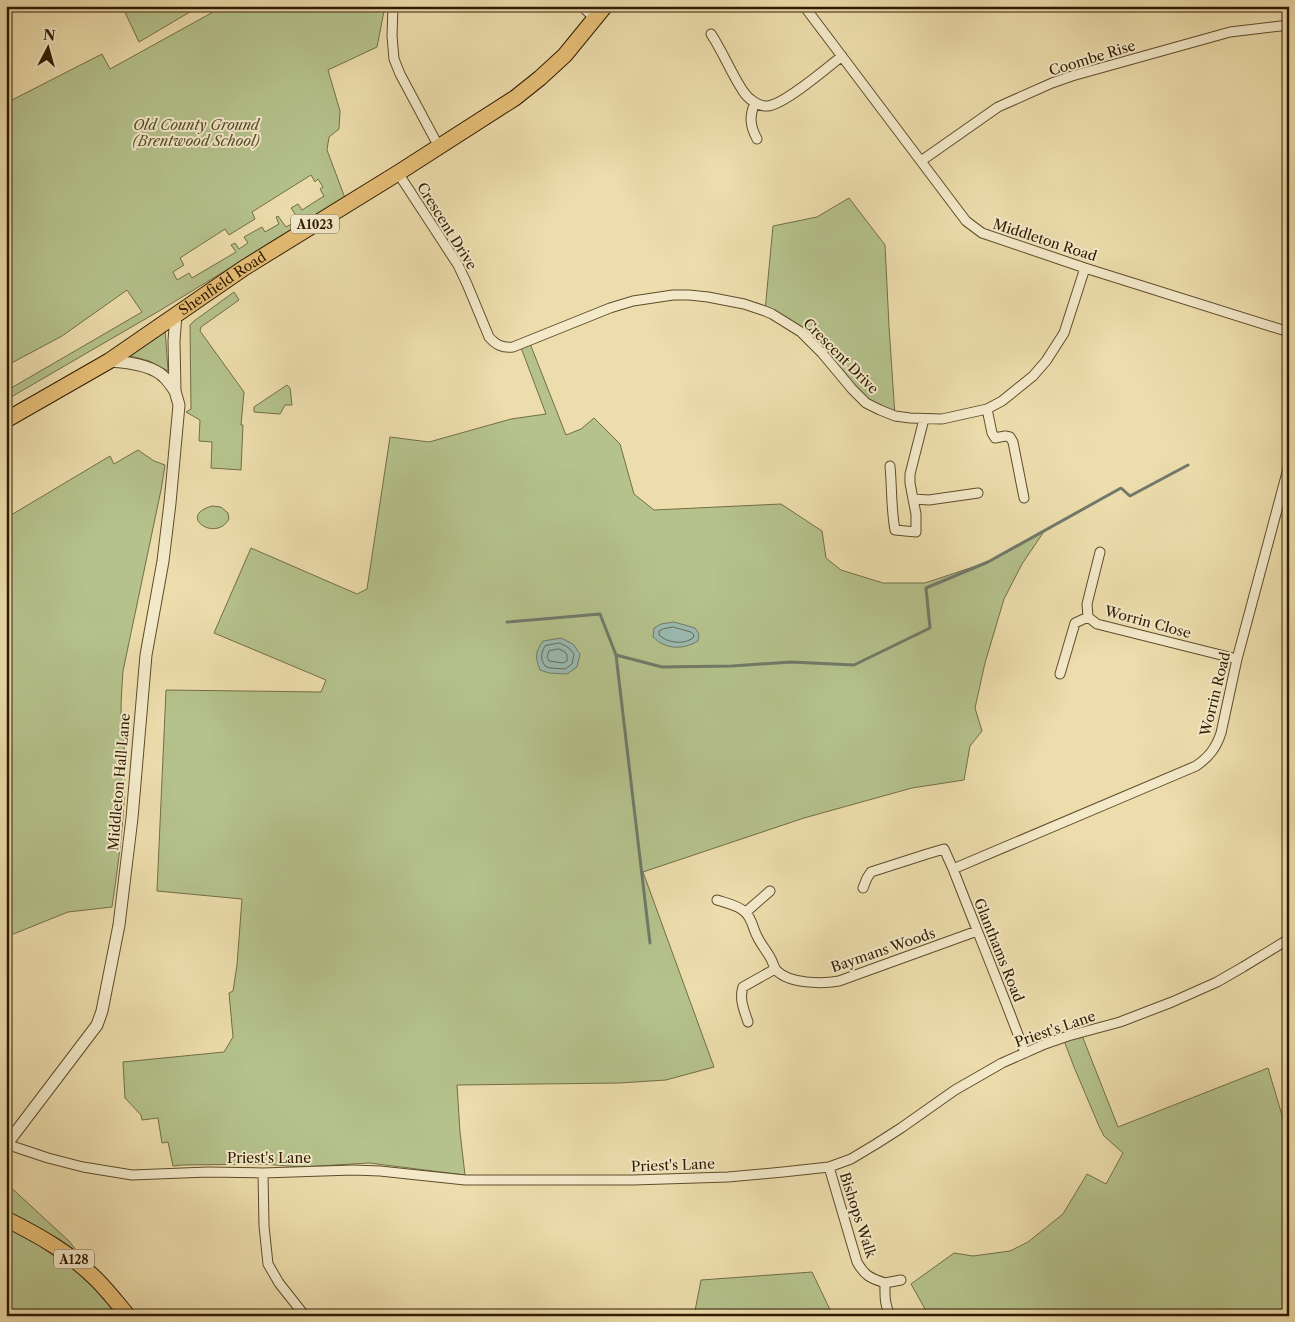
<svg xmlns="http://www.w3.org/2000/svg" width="1295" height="1322" font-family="'Libre Caslon Text',serif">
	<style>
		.green { fill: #b5c28c; stroke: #726e46; fill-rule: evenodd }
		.water { fill: #9bbab1; stroke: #707a6a }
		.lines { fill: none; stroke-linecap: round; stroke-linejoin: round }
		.shore { stroke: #656a58; stroke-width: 1 }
		.stream { stroke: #707a6a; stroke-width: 3 }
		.minor-casing { stroke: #5e4c2b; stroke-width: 11 }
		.tertiary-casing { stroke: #5e4c2b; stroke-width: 13 }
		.primary-casing { stroke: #2f1b00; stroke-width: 17 }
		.minor { stroke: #f3e9c9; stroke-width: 9 }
		.tertiary { stroke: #f3e9c9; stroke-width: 11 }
		.primary { stroke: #e6be76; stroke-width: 15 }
		.labels { text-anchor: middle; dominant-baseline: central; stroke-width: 4; stroke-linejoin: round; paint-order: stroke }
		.shield { fill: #f3e9c9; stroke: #6a593c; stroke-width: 1 }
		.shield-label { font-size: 12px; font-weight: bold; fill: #2f1b00 }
		.street-label { font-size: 14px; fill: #2f1b00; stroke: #f3e9c9 }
		.park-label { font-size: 14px; font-style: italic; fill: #574d2a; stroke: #f3e9c9 }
	</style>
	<rect width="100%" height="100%" fill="#edddac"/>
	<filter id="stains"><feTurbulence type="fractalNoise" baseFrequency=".004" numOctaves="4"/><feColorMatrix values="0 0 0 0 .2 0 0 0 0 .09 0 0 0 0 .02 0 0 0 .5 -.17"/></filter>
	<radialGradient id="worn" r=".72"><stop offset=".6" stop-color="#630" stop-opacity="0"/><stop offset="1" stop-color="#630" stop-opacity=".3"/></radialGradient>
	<!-- green -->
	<path class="green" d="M122 6H200L139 42Z
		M224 6H385L377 47 328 70 340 111 339 129 329 137 327 150 345 198 159 311 6 400V391L142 312 127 290 62 336 6 366V103L102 54 110 69ZM311 175 315 182 318 179 323 187 320 189 324 196 302 210 298 204 291 208 299 220 286 227 278 216 276 217 279 224 265 232 262 227 244 237 248 243 239 249 235 243 231 245 236 252 192 278 189 273 177 280 173 272 184 265 180 258 225 229 229 235 255 219 252 212Z
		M849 198 885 245 889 326 895 416 869 404 822 353 765 311 773 226 817 217Z
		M234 292 239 300 201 327 200 331 244 392 241 425H243L241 470 211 468 212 442 199 441 200 420 186 412 191 409 190 325 194 321Z
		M165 328 168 371 149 361 127 355Z
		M529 341 566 435 581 429 594 418 620 444 634 494 654 510 781 504 822 531 826 558 841 570 883 583H925L988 562 1045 530 1022 564 1004 599 985 663 975 708 982 731 970 746 964 780 912 788 804 818 643 872 714 1067 666 1080 620 1083 457 1085 460 1132 465 1175 369 1163 301 1167 263 1164 182 1165 173 1166 168 1142 162 1143 158 1118 142 1120 141 1115 125 1098 123 1062 224 1052 233 1037 229 993 233 991 237 965 242 899 157 891 166 690 321 692 326 680 214 633 251 548 357 594 367 589 390 437 429 442 511 419 546 414 520 345Z
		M287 385 290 388 292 405H285L280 414 254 412V407Z
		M138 450 154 461 165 465 161 490 123 671C122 685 121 699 121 713 122 730 125 748 125 766 125 814 119 860 112 907L68 912 6 937V518L110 456 114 464Z
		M212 506 221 507 228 513 229 519C216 543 176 516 212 506Z
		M1081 1033 1118 1127 1268 1068 1289 1139V1316H929L911 1284 954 1253 973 1256 1010 1251 1028 1242 1063 1214 1087 1174 1106 1184 1123 1153 1104 1136 1099 1126 1074 1067 1063 1038Z
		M6 1183 69 1241 128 1316H6Z
		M812 1272 833 1316H694L701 1280Z"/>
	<!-- water -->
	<path class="water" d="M674 622 695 628 699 634 698 641C688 647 674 650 663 644 659 643 656 639 653 637L654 628 661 624Z
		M561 638 573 644 580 654 577 667 567 674 549 673 540 670C535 656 535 653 543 641Z"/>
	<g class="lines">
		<!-- shore -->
		<path class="shore" d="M673 627 691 632 694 635 693 638C683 645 668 643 659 635V631L663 629Z
			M560 643 569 648 574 654 572 664 565 669 550 668 545 666C540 659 541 653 545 646Z
			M559 649 565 652 567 655V661L563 663 549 661 547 657 549 651Z"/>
		<!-- stream -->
		<path class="stream" d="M507 622 600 614 616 655 650 943
			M616 655 662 667 732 666 791 662 854 665 930 628 926 588 988 562 1121 488 1130 496 1188 465"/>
		<!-- minor casing -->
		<g class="minor-casing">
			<path id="minor" d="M393 6 392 36 394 59 400 74 439 147
				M582 6 595 19
				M804 6 966 221 982 233 1085 268 1289 332
				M711 34C723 52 731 73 743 91 748 99 759 107 768 106 785 104 827 68 842 56
				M755 103C749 116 750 126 757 139
				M921 161 998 107 1052 83 1072 76 1230 32 1289 25
				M398 173 458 265 467 284 489 337C496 345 502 348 513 347L610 308 633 301 673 295H689L708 297 744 304 765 311 772 314 801 332 822 353 852 389 866 403 880 410 895 416 910 418 942 419 987 409 1002 401 1033 376 1046 361 1064 333 1085 268
				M987 409 992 433 995 438 1005 436 1010 437 1013 442 1024 498
				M924 419 910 474V483L913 499 929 500 978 493
				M890 466C892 487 891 509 895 530L916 532V514L913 499
				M1100 552 1087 604 1088 617 1097 624 1237 659
				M1060 674 1075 623 1088 617
				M863 888 867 878 871 872 927 854 944 849 953 869
				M717 900C726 903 738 905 745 912 752 918 753 929 757 936 761 945 767 951 771 959 773 963 774 967 776 970 789 984 822 984 839 981L977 931
				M746 912 770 891
				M748 1022C744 1010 739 999 743 987L775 969
				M1025 1053C1002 991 977 931 953 869L1196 766C1209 757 1216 748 1221 733L1237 659 1289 465
				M6 1144 48 1158 83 1167 132 1175 208 1172 263 1173 353 1170 380 1171 465 1180H633L728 1177 783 1172 829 1167 851 1159 876 1144 901 1128 955 1090 1002 1063 1045 1044 1068 1036 1120 1022 1172 1002 1217 982 1243 967 1289 939
				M829 1167 857 1262C865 1276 870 1278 885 1283 885 1294 884 1306 891 1316
				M263 1173 264 1226 268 1264 279 1283 305 1316
				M885 1283 901 1280"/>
		</g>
		<!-- tertiary casing -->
		<g class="tertiary-casing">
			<path id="tertiary" d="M109 361C127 362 153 365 165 378 169 382 172 387 175 391
				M6 1145 97 1025 102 1011 119 925 132 818 146 655 163 561 170 503 179 405 175 391 174 341 176 314"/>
		</g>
		<!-- primary casing -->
		<g class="primary-casing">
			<g id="primary">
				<path id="s1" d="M6 420 109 361 244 268 398 173 515 98 540 78 565 55 605 6"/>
				<path d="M6 1219C40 1236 70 1253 97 1280 108 1291 118 1304 128 1316"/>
			</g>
		</g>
		<!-- minor -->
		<use href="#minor" class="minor"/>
		<!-- tertiary -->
		<use href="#tertiary" class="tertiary"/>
		<!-- primary -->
		<use href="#primary" class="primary"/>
	</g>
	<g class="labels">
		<!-- shield labels -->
		<g class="shield">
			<rect x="291" y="214.5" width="48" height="19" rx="4"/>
			<rect x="54" y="1249.5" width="40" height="19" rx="4"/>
		</g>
		<g class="shield-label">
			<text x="315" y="224">A1023</text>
			<text x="74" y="1259">A128</text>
		</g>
		<!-- street labels -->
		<g class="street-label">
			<text transform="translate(1092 58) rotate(-17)">Coombe Rise</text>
			<text transform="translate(447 226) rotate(58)">Crescent Drive</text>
			<text transform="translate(1045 240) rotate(18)">Middleton Road</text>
			<text stroke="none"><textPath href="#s1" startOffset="256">Shenfield Road</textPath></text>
			<text transform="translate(841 356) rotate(45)">Crescent Drive</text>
			<text transform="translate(1148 622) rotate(15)">Worrin Close</text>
			<text transform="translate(1215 694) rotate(-76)">Worrin Road</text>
			<text transform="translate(119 782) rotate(-85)">Middleton Hall Lane</text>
			<text transform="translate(883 950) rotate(-19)">Baymans Woods</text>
			<text transform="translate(999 950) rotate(68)">Glanthams Road</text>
			<text transform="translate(1055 1029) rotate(-19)">Priest's Lane</text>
			<text x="269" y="1158">Priest's Lane</text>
			<text transform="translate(673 1165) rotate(-2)">Priest's Lane</text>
			<text transform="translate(858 1215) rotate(72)">Bishops Walk</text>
		</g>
		<!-- park labels -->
		<g class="park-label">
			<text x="196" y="125">Old County Ground<tspan x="196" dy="16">(Brentwood School)</tspan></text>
		</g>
	</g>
	<!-- margin -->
	<rect width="1295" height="1322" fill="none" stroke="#edddac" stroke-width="25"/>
	<rect x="8" y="8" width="1280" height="1307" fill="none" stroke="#2f1b00" stroke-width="2.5"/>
	<rect x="12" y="12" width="1270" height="1297" fill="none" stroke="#2f1b00"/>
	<!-- north arrow -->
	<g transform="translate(48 48) rotate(6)" stroke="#f3e9c9" stroke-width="4" paint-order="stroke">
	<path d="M0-4L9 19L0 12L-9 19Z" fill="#2f1b00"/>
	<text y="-8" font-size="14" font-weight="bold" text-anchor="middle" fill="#2f1b00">N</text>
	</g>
	<rect width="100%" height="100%" filter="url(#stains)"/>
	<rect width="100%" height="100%" fill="url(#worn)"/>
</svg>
